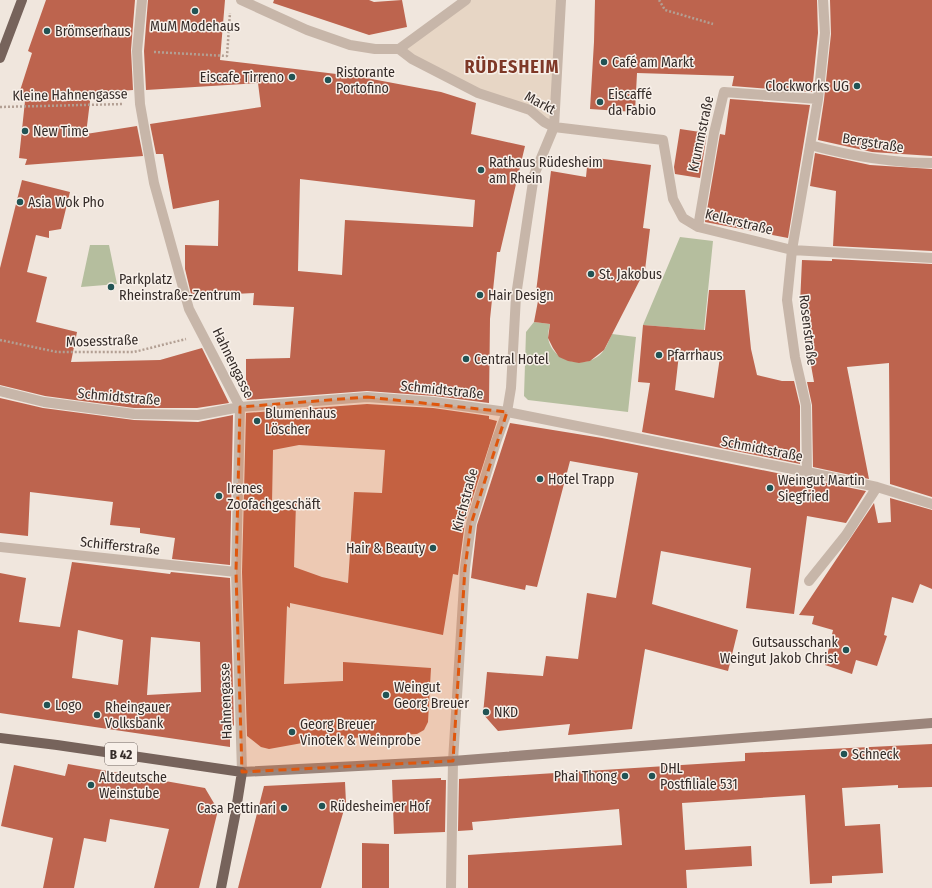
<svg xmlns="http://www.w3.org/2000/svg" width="932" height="888" font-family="'Fira Sans Condensed',sans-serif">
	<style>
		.green { fill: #b5be9e }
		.plaza { fill: #e7d6c5 }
		.building { fill: #bd644e; fill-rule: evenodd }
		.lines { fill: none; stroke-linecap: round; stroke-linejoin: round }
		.path { stroke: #b3a094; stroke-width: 2.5; stroke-dasharray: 2 2; stroke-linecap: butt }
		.pedestrian { stroke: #c7b6a9; stroke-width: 10 }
		.minor { stroke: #c7b6a9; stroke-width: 10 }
		.secondary { stroke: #9b857b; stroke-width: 10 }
		.primary { stroke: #76635b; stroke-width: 10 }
		.marked { fill: #df570d; fill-opacity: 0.2; stroke: #df570d; stroke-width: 3; stroke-dasharray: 8 5; stroke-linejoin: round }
		.poi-dot { fill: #215354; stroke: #f8f0e9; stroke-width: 1.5 }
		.labels { text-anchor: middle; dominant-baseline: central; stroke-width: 3; stroke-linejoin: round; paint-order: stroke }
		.shield { fill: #f8f0e9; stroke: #706763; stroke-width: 1 }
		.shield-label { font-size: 13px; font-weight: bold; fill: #352c29 }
		.poi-label { font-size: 14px; fill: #352c29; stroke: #f8f0e9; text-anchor: start }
		.street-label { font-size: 14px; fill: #352c29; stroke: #f8f0e9 }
		.district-label { font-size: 18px; font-weight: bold; letter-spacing: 1px; fill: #7e3827; stroke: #f8f0e9 }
	</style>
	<rect width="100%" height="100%" fill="#f0e6dd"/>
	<!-- green -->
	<path class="green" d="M680 237 713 241 704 330 643 325Z
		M90 245H109L117 284 81 287Z
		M534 322 550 324C549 328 548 333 548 337 550 359 580 369 597 357 605 352 608 342 612 334L636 337 628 412 528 400 524 396 526 332Z"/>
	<!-- plaza -->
	<path class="plaza" d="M466 0H561L554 127 529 110 478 93 399 49Z"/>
	<!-- building -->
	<path class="building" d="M46 0H135L131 50 133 90 91 93 86 134 137 126 143 156 25 165 27 159 19 158 25 101 17 100 32 53 28 51Z
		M148 0H225L220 60 361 77 441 92 476 103 471 134 525 146 500 252H497L490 319 489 403 435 396 367 391 246 400V359L290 358 294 307 253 305 254 293 214 295 191 294 185 269V245L218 246 219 200 173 209 163 154H156L150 124 261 107 258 83 146 90 144 51ZM300 179 475 200 473 227 345 220 342 275 298 271Z
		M274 0H369L374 2 402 0 407 27 369 35 273 3Z
		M595 0H817L818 33 812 92 732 86 734 76 637 73 635 112 590 109 594 42Z
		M830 0H932V156L872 152 818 140 824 100 831 34Z
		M730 99 810 105 788 238 705 222 720 134 725 135Z
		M680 129 707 133 700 178 675 174 674 167Z
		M815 153 870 165 932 169V251L833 246 836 191 810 186Z
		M588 157 651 165 643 228 650 229 645 270 604 350 590 361 579 363 568 361 559 357 553 348 548 338 550 324 534 322 538 301 535 300 551 171 586 177Z
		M22 180 70 192 61 229 49 231V238L36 235 27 272 47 277 36 322 77 332 71 362 160 360 202 348 229 403 197 408H134L45 396 0 385V268Z
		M832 259 932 264V497L890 484 889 363 847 367 869 479 813 467 812 405 807 382H814L800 304 802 260 832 261Z
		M709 290H745L751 349 757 375 782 381H794L800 406V464L642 432 650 383 638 382 643 325 705 330ZM679 354 720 357 714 398 675 390Z
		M0 398 43 408 134 420 198 422 233 415 230 565 172 559 175 538 140 533V528L110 525 113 502 30 492 28 536 0 533Z
		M367 404 433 408 489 416V419L497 421 465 522 458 575 453 574 443 635 290 603V608L287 606 284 684 343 681V662L431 668 428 722 424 730 417 734 319 740 269 749 261 747 247 736 242 572 246 413ZM299 445 385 450 382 493 354 492 348 583 322 577 294 567 296 503H272L273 450Z
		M510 423 602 438 866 491 846 523 807 516 794 614 746 608 751 568 661 551 652 604 738 630 728 671 645 649 632 729 568 735 570 724 498 731 483 714 487 672 543 676 546 656 578 659 587 593 616 598 638 473 570 461 537 587 526 585 525 590 471 578 477 525Z
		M890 498 932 510V589L920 584 913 603 892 597 884 635 887 636 877 666 856 660 852 674 825 665 833 630 812 624 814 616 799 615 874 503 878 523 891 522Z
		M72 562 170 574 171 572 230 578 234 726 230 722V747L0 713V573L26 578 19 622 60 627ZM78 630 123 640 118 685 72 678ZM151 637 200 642 201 692 147 695Z
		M932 744V787L898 788V785L842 788 845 826 880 824 883 873 832 876V883L810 884 805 795 682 803 685 850 751 846 752 866 686 870 687 888H468V855L622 845 619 809 472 822 473 830 458 831 459 779 745 761V753Z
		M68 764 205 788 218 810 199 888H154L169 829 110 819 106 842 84 838 74 888H43L53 838 1 826 14 765 65 776Z
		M441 778V780H446L445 832 394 834 392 780Z
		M345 782 346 803 321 888H238L264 786Z
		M362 843 389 844V888H362Z"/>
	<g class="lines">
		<!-- path -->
		<path class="path" d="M659 0 665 10 713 24
			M154 52 227 56 230 13
			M0 107 124 104
			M0 340 57 352H134L186 339"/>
		<!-- pedestrian -->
		<path class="pedestrian" d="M399 49 412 59 478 93 530 110 544 122 554 127"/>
		<!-- minor -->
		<path class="minor" d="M142 0 137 51 140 104 154 183 189 309 240 407 236 572 242 772
			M241 0 307 30 350 45 375 49H399L466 0
			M554 127 663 140 673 199 683 218 698 227 792 250 932 258
			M810 145C851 156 890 163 932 163
			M698 227 714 133 724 92 818 99
			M0 391 44 402 134 414 198 415 240 407 367 397 434 402 507 412 807 472 877 487 932 504
			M807 472 806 405 795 357 787 300 792 250 818 99 825 33 823 0
			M0 547 236 572
			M809 581 846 535 877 487
			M451 888 453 761 465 568 471 524 496 442 507 412 511 388 516 296 534 175 554 127 561 0"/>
		<!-- secondary -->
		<path class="secondary" d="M242 772 453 761 932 723"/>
		<!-- primary -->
		<path class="primary" d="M0 58 22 0
			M0 738 57 745 242 772 235 816 221 888"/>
	</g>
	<!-- marked area -->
	<path class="marked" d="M367 397 507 412 471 524 465 568 453 761 242 772 236 572 240 407Z"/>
	<!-- markers -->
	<g class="poi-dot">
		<circle cx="195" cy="11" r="4"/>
		<circle cx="47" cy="31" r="4"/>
		<circle cx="604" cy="62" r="4"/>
		<circle cx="292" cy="77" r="4"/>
		<circle cx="328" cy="80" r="4"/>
		<circle cx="857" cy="86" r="4"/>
		<circle cx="600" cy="102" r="4"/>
		<circle cx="25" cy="131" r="4"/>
		<circle cx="481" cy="170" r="4"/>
		<circle cx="20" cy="202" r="4"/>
		<circle cx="591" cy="274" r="4"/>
		<circle cx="111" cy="287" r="4"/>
		<circle cx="480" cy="295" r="4"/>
		<circle cx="659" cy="355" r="4"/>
		<circle cx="466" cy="359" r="4"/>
		<circle cx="257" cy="421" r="4"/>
		<circle cx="540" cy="479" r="4"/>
		<circle cx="770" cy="488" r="4"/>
		<circle cx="219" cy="496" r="4"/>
		<circle cx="433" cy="548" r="4"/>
		<circle cx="846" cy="650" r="4"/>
		<circle cx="386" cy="695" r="4"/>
		<circle cx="47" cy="705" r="4"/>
		<circle cx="486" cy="712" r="4"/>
		<circle cx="97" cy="715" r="4"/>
		<circle cx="292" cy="732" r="4"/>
		<circle cx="844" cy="754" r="4"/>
		<circle cx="625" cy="776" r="4"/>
		<circle cx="652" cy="776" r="4"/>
		<circle cx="91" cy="785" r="4"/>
		<circle cx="322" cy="806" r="4"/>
		<circle cx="284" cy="808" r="4"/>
	</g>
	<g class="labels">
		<!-- shield labels -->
		<rect class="shield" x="105" y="743" width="32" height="22" rx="3"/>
		<g class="shield-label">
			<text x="121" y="754">B 42</text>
		</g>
		<!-- poi labels -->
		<g class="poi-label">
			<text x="195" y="26" text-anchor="middle">MuM Modehaus</text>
			<text x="55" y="31">Brömserhaus</text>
			<text x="612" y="62">Café am Markt</text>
			<text x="336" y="72">Ristorante<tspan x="336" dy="16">Portofino</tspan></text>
			<text x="284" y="77" text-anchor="end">Eiscafe Tirreno</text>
			<text x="849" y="86" text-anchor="end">Clockworks UG</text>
			<text x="608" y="94">Eiscaffé<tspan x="608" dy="16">da Fabio</tspan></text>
			<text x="33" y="131">New Time</text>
			<text x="489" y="162">Rathaus Rüdesheim<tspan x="489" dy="16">am Rhein</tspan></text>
			<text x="28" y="202">Asia Wok Pho</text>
			<text x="599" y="274">St. Jakobus</text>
			<text x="119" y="279">Parkplatz<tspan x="119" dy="16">Rheinstraße-Zentrum</tspan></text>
			<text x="488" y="295">Hair Design</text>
			<text x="667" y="355">Pfarrhaus</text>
			<text x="474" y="359">Central Hotel</text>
			<text x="265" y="413">Blumenhaus<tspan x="265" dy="16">Löscher</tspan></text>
			<text x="548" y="479">Hotel Trapp</text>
			<text x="778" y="480">Weingut Martin<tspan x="778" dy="16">Siegfried</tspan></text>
			<text x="227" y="488">Irenes<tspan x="227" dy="16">Zoofachgeschäft</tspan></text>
			<text x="425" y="548" text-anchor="end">Hair &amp; Beauty</text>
			<text x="838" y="642" text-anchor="end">Gutsausschank<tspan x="838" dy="16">Weingut Jakob Christ</tspan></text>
			<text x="394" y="687">Weingut<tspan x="394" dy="16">Georg Breuer</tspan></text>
			<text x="55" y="705">Logo</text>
			<text x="105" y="707">Rheingauer<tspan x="105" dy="16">Volksbank</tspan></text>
			<text x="494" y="712">NKD</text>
			<text x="300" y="724">Georg Breuer<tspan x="300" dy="16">Vinotek &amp; Weinprobe</tspan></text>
			<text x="852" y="754">Schneck</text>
			<text x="660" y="768">DHL<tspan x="660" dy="16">Postfiliale 531</tspan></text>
			<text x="617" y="776" text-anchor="end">Phai Thong</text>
			<text x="99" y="777">Altdeutsche<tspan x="99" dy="16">Weinstube</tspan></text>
			<text x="330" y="806">Rüdesheimer Hof</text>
			<text x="276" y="808" text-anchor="end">Casa Pettinari</text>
		</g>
		<!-- street labels -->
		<g class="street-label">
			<text transform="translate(70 95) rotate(-1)">Kleine Hahnengasse</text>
			<text transform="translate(540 103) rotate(28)">Markt</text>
			<text transform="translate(701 134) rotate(-78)">Krummstraße</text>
			<text transform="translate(873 143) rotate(9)">Bergstraße</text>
			<text transform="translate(739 222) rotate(14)">Kellerstraße</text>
			<text transform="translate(808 330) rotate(83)">Rosenstraße</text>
			<text transform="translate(102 341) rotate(-2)">Mosesstraße</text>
			<text transform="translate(233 363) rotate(64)">Hahnengasse</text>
			<text transform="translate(442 390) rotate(6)">Schmidtstraße</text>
			<text transform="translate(119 397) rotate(5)">Schmidtstraße</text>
			<text transform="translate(762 449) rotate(11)">Schmidtstraße</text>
			<text transform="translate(465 500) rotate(-75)">Kirchstraße</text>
			<text transform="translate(120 546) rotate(6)">Schifferstraße</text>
			<text transform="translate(226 701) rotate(-92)">Hahnengasse</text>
		</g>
		<!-- district labels -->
		<g class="district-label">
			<text x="512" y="67">RÜDESHEIM</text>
		</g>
	</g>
</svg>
